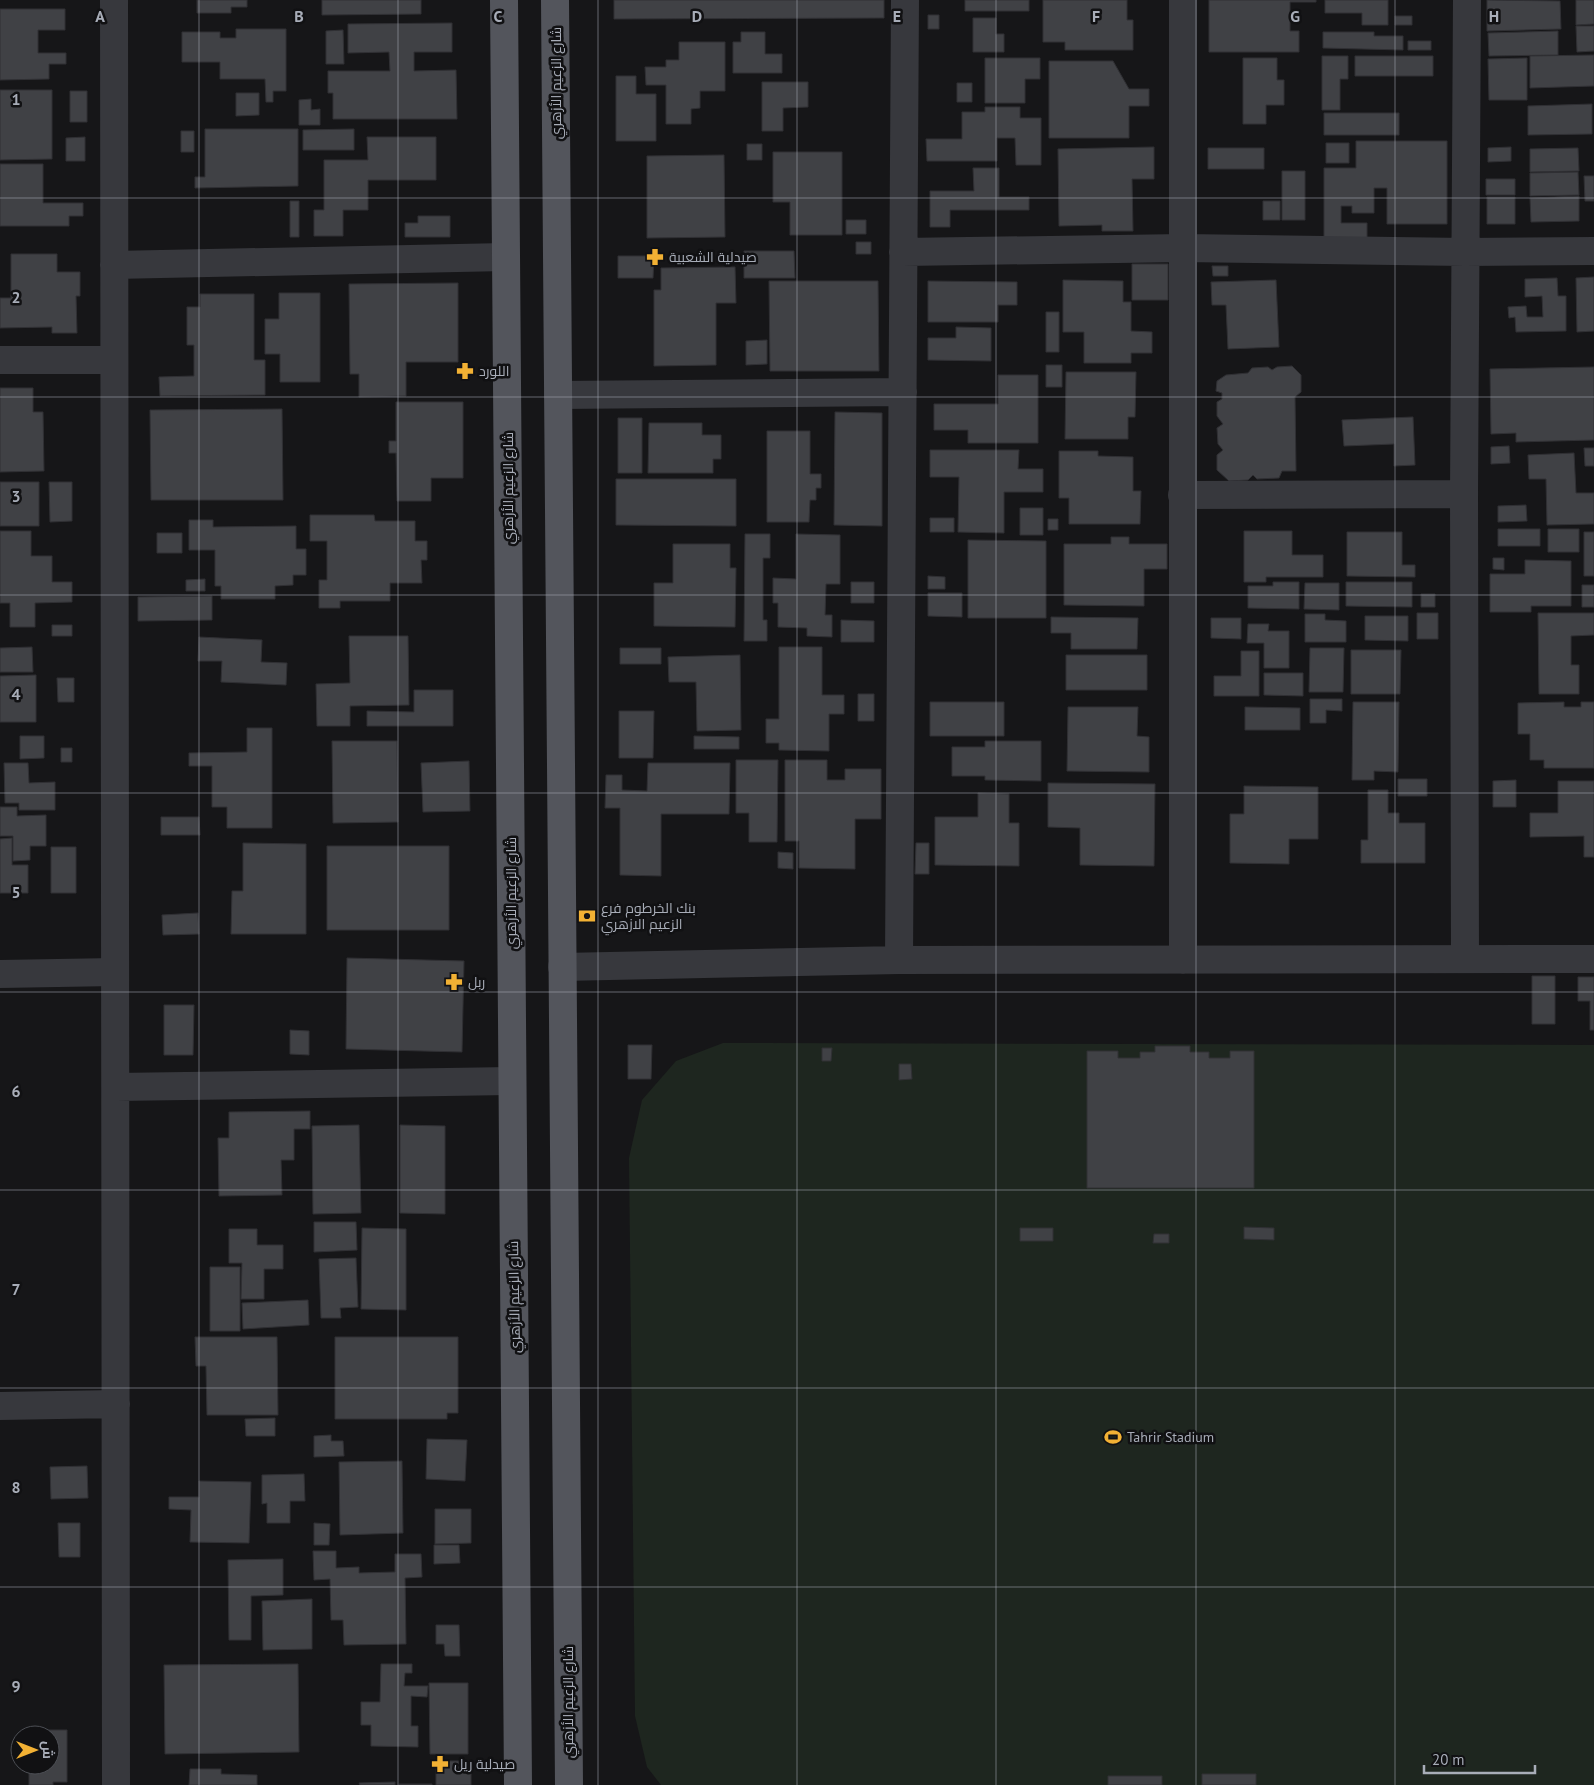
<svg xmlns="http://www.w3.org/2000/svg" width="1594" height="1785" font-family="'PT Sans',Cairo,sans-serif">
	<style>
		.green { fill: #1e261f }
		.building { fill: #404145; stroke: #303034 }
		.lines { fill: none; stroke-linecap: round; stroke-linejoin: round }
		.street { stroke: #37383d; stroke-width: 28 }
		.primary { stroke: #53555c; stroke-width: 28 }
		.grid { fill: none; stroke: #a8adb8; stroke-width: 1; stroke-opacity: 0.55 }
		.labels { text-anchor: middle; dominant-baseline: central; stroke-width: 5; stroke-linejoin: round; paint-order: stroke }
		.street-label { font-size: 14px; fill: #a8adb8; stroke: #111113 }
		.poi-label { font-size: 14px; fill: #a8adb8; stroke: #111113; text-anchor: start }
		.grid-label { font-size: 16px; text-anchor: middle; font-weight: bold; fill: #a8adb8; stroke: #111113; stroke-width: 5; stroke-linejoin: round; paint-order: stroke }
	</style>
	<rect width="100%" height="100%" fill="#161618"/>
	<!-- green -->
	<path class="green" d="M723 1043 1594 1045V1785H661L647 1767 635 1716 629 1158 642 1100 676 1061Z"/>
	<!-- building -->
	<path class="building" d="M197 0H247V7H231V13H197Z
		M322 0H421V14L322 15Z
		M614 0H884V18L614 19Z
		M965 0H1029V11H965Z
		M1043 0H1127V20H1133V50H1065V42H1043Z
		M1209 0H1316V2H1290V31H1299V52H1209Z
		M1325 0H1388V25H1362V13H1325Z
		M1487 0 1560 1 1561 29 1487 31Z
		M1576 0H1594V24L1576 25Z
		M0 9H65V30H38V53H66V64H49V79L0 80Z
		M928 15H939V29H928Z
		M1395 16H1412V25H1395Z
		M973 18H996V34H1004V52H973Z
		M452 23V52H414V71L456 70 457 119H333V93H328V71H390L389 52 348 53V24Z
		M1576 26H1594V51L1577 52Z
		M236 29H286V91H273V102H266L265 79H220V62H182V32H220V38H236Z
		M343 30 344 64H326V31Z
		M1558 31V55L1489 56 1488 33Z
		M741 32H765V54H782V73H733V42H741Z
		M1323 32H1374V36H1403V50L1323 48Z
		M1408 41H1431V50H1408Z
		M679 42H725V91H700V108L691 109V124H666V85H646L645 67H666V60H679Z
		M1594 55V86L1530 88V56Z
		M1322 56H1348V79H1340V110H1322Z
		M1355 56H1433V76H1355Z
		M985 58H1040V79H1025V103H985Z
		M1243 58H1277V80H1284V105H1266V124H1243Z
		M1527 58V100H1489L1488 59Z
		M1049 61H1113L1129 89H1149V106H1129V138H1049Z
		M616 76H636V94H656V141H616Z
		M762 82H808V107L783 108V131H762Z
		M957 83H972V102H957Z
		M0 90H52V159L0 160Z
		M70 91H87V122H70Z
		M236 93H259V115L236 116Z
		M311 99V110L320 109V125H299V100Z
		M1592 104V134L1528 135V106Z
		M985 107H1020V118H1041V165H1016L1015 138H997V161H927L926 139H962V112H985Z
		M1324 113H1399V135H1324Z
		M205 129H298V186L195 188V177H205Z
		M354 129V150H303V130Z
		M181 131H194V152H181Z
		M85 137V161H66V138Z
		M367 137H436V180H368V210H343V236H314V210H324V160H368Z
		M1356 141H1447V224H1387V188H1374V213H1352V206H1341V223H1367V241H1324V168H1356Z
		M1326 143H1349V163H1326Z
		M747 144H762V160H747Z
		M1154 147V179H1132L1133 231H1102V225L1059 226 1058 149Z
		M1511 147V161L1488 162V148Z
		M1208 148H1264V169H1208Z
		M1578 148 1579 171 1530 172V149Z
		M773 152H842V235H790V202H773Z
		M724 155 725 237 647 238V156Z
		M0 164H43V203H83V216H69V226H0Z
		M973 168H999V197H1029V210H950V227H930V191H974Z
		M1282 171H1305V220H1282Z
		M1578 172 1579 195 1530 196V173Z
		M1584 176H1594V201H1585Z
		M1486 179H1515V195H1486Z
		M1579 196V221L1531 222 1530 198Z
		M1487 197H1515V224H1487Z
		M290 201H299V237H290Z
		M1263 201H1280V220H1263Z
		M418 216H450V237H405V223H418Z
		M846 220H866V234H846Z
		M856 242H871V254H856Z
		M744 251H794L795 278H744Z
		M11 254H57V272H80V296H76L77 333H52V327L0 328V298H11Z
		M618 256H654L653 278H618Z
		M1132 264H1168V300H1132Z
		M1212 266H1228V276H1213Z
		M735 267 736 303H716V365L654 366V290H661V268Z
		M1594 277V331L1577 332 1576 278Z
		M1557 278 1558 296H1566V331L1516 332 1515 317 1509 318 1508 307 1526 306 1527 317H1543L1542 296 1525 297V279Z
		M1063 280 1123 281V302H1131V331L1152 332V353H1131V363H1084V332H1063Z
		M1276 280 1279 347 1228 349 1226 305H1212L1211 282Z
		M769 281H878L879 371H770Z
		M928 281 1017 282V305H998V322H928Z
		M458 283V362H406V396L359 397V374H350L349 284Z
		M279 293H320V382H280V354H265V319H279Z
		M200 294H254V360H265V395L160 396 159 377 194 376V345H187V307H200Z
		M1046 312H1059V352H1046Z
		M956 327 991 328V361L928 360V338H956Z
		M767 340V364L746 365V341Z
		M1046 365H1062V387H1046Z
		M1292 366 1301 375V392L1295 397 1296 471H1282L1279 478 1257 479 1253 475 1248 480 1229 481 1217 470V455L1223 450 1218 444 1217 428 1223 424 1217 416V402L1222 399V393L1216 391 1217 381 1226 375 1248 373 1252 368 1268 367 1272 370 1277 367Z
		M1594 367V440L1516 442V433L1491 434 1490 369Z
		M1066 372H1136L1135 417H1128V439H1065Z
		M998 375H1038V443H968V430H934V404H998Z
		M0 388H33V412H43L44 471 0 472Z
		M396 402H463V478H431V501H397L396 453H389V441H396Z
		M282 409 283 500H151L150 410Z
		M835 412 882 413V526L834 525Z
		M1413 417 1415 465 1394 466V444L1344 446 1342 420Z
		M618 418H642V473H618Z
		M649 423H702V435H721V459H713V473H648Z
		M767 431H810V474H821V488H816V500H810L809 522H767Z
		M1509 446 1510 463 1491 464V447Z
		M1584 448H1594V466H1585Z
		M930 450H1019L1018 469H1043V492H1004V533L958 532 959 477H930Z
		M1059 451H1098V456L1133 457V491H1141L1140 524H1069V498H1059Z
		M1574 453 1576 493H1594V524L1547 525 1546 479H1529L1528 455Z
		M616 479H736V526L616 525Z
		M0 482H39V526H0Z
		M49 482H72V521L50 522Z
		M1526 505 1527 521 1498 522V506Z
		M1020 508H1043V535H1020Z
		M310 515H374L375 521H415V541H427V560H421L422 583H390V601H340V608H319V580H327V541H310Z
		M930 518H954V532H930Z
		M1048 519H1058V530H1048Z
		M189 520H213V527L296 526V549H306V575H293V585L275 586V599H221V586H215V550H189Z
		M1498 529H1540V546H1498Z
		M1548 529H1579V552H1548Z
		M0 531H31V556H52V582H72V602L35 603V627H10V603H0Z
		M1244 531H1292V555H1323V577H1266V582H1244Z
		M1347 532H1402V565H1415V577L1347 576Z
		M1584 532H1594V576H1584Z
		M157 533H182V553H157Z
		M745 534H770V558H763V620H767V641H744Z
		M796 534 840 535V584H826L825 615H832V637L807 636V628L778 627V603H773V578L796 579Z
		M1111 537H1129V544H1167V569H1144V606L1064 605V544H1111Z
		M968 540 1046 541V618H968Z
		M673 544H730V568H736L735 627 654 626V583H673Z
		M1493 558H1504V570L1493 569Z
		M1525 560 1571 561V606H1531V612H1490V574H1525Z
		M928 576 945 577V589H928Z
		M205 579V591H186V580Z
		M851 582H874V603H851Z
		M1273 582H1299V609L1248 608V586H1273Z
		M1346 582H1412V607L1346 606Z
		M1305 583H1339V610L1304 609Z
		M1582 585H1594V607H1582Z
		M928 593H962V617L928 616Z
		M1421 594H1435V607H1421Z
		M212 596V620L138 621V597Z
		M1417 613H1438V639H1417Z
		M1538 613H1594V635L1571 636V665H1579V694H1539Z
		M1305 614H1325V620L1346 621V642H1305Z
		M1365 616H1408V641L1365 640Z
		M1051 617 1138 618 1137 649H1071V633H1051Z
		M1211 618H1241V639L1211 638Z
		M841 620 874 621V642H841Z
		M1248 624H1269L1268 631H1289V668H1264V643H1247Z
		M52 625H72V636H52Z
		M349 636H408L409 705 350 706V726H317L316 684 350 683Z
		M199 637 262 640 261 662 287 663 286 685 221 682 222 661H198Z
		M32 647 33 672H0V648Z
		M779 647H822V695H844V714H829V751L779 750V743H766V719H779Z
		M620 648H661V664H620Z
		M1310 648H1344L1343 692H1309Z
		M1351 650H1401L1400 694H1351Z
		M1241 651H1259V696H1214V676H1241Z
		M740 655 741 730 697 731 696 682H669L668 657Z
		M1066 655H1147V690H1066Z
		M1264 673H1303V696L1264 695Z
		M36 675V722H0V676Z
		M57 678H74V702H58Z
		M414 690H453V726H367V711L414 712Z
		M858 694H874V721H858Z
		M1310 699H1342V711L1326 710V723H1310Z
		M930 702H1004V736H930Z
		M1353 702H1399L1398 772 1374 771V780H1352Z
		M1564 702V707H1581V702H1594V768H1544V760H1530V734H1518V703Z
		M1068 707H1138L1137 736 1149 737V772L1067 771Z
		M1245 707 1300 708V730H1245Z
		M619 711H654L653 758H619Z
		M247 728H272V828H227V807H212V766H189V753L247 752Z
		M20 736H44V758L20 759Z
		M694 736 739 737V749H694Z
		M332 741H397L398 822 333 823Z
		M985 741H1041V781L985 780V776H952V747H985Z
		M61 748H72V762H61Z
		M736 760H778L777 842H749V813H736Z
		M785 760H827V780H845V769H881V819H855V869L799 868V841H785Z
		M469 761 470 811 423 812 421 763Z
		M4 763H28L29 783 55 782V810H19V803H5Z
		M648 763H730L729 814H661V876L620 875V808H605L606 775H622V790L647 791Z
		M1398 779H1427V796H1398Z
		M1516 780V807H1493V781Z
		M1558 781H1594V857H1584V836L1530 837V813H1558Z
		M1048 783 1155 784 1154 866 1080 865V828L1048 827Z
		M1244 786 1318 787V839H1289V864L1230 863V814H1244Z
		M1368 790H1388V813H1399V823H1425V863H1361V840H1368Z
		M978 793 1009 794V823H1019V866L935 865V817H978Z
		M0 807H17V816L46 815V846H30V860L13 861V836H0Z
		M161 817H199L200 835H161Z
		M12 838V865H28V893H0V839Z
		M243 843 306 844V934H231L232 891H243Z
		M916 843H929V874H915Z
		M327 846H449V930H327Z
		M51 847H76V893H51Z
		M778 852 793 853V869L778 868Z
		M198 913 199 934 163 935 162 915Z
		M347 958 464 961 462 1052 346 1049Z
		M1532 976H1555V1024H1532Z
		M1578 977H1594V1030H1590V1001H1578Z
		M164 1005H194L193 1055H164Z
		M290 1030 309 1031V1055L290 1054Z
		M628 1045H652L651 1079H628Z
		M1155 1046H1190V1052H1209V1058H1230V1051H1254V1188H1087V1051H1118V1058H1140V1052H1155Z
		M822 1048H832L831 1061H822Z
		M899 1064H911L912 1079 899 1080Z
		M310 1111V1129H294V1160H281L282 1195 219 1196 218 1138H229V1112Z
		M359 1125 361 1213 313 1214 312 1126Z
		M400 1125 445 1126V1214L400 1213Z
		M314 1222H356L357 1250 314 1252Z
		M1244 1227 1274 1228V1240L1244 1239Z
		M362 1228 406 1229V1310L361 1309Z
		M1020 1228H1053V1241H1020Z
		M229 1229H257V1245H283V1269H264V1299H241L242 1263H229Z
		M1154 1234H1169V1243H1153Z
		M356 1258 358 1307 340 1308 341 1318H321L319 1259Z
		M210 1267H240V1331H210Z
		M308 1300 309 1325 243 1329 242 1303Z
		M195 1337H277L278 1415H207L206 1366H196Z
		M335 1337H458V1413H447V1419H335Z
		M275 1418V1436H246L245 1419Z
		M331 1435V1441H343L344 1456 314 1457V1436Z
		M427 1439 467 1440 465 1481 426 1479Z
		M402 1461 403 1533 340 1535 339 1462Z
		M87 1466 88 1498 51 1499 50 1467Z
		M304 1474 305 1501H290V1523H267V1503L262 1504V1475Z
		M199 1481 251 1482 249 1543 190 1542 191 1510 169 1509V1497H199Z
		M435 1509H471V1543L435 1544Z
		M58 1523H80V1557H59Z
		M314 1523 330 1524 329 1545H314Z
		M434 1545H459L460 1563 434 1564Z
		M313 1551H336V1568L359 1567V1573L395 1572V1554H421L422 1577 405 1578 406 1644 344 1645 343 1620H331L330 1579 314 1580Z
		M283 1559V1595L251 1596V1640H229L228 1560Z
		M312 1599V1649L263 1650 262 1601Z
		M436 1625H459L460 1656H445L444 1644H436Z
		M298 1664 299 1752 165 1754 164 1665Z
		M381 1664H412V1673H405L404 1686H428L427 1697 411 1696V1726H418V1747L371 1746V1725H361V1702H380Z
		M429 1683H468V1754H430Z
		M28 1730H67V1782H53V1785H29V1765H50V1735H28Z
		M436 1761H471V1785H436Z
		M190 1769H221V1774L257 1775V1785H189Z
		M1202 1774H1256V1785H1202Z
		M1108 1776H1162V1785H1108Z
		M395 1782V1785H360L359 1783Z
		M399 1784H432V1785H399Z"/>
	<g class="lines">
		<!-- street -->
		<path class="street" d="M114 0 116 1785
			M903 252 1184 248 1465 252 1594 251
			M114 265 506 257
			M0 360H114
			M558 395 903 392
			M1182 495 1464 494
			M1465 959 1464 494 1467 0
			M899 960 905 0
			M1183 960V0
			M562 967 899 960 1594 959
			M0 974 115 972
			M116 1087 512 1081
			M0 1406 116 1404"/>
		<!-- primary -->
		<path class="primary" d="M504 0 518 1785
			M555 0 569 1785"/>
	</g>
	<!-- grid -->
	<path class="grid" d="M199 0V1785M398 0V1785M598 0V1785M797 0V1785M996 0V1785M1196 0V1785M1395 0V1785M0 198H1594M0 397H1594M0 595H1594M0 793H1594M0 992H1594M0 1190H1594M0 1388H1594M0 1587H1594"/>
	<!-- icons -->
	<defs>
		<g id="pharmacy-bare" transform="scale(1.35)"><path d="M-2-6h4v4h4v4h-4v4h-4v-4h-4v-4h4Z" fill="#f2b134" stroke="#111113" stroke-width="2.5" paint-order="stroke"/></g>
		<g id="bank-bare" transform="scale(1.35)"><path d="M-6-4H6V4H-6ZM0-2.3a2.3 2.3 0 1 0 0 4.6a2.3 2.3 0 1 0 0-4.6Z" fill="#f2b134" stroke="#111113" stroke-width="2.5" paint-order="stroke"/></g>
		<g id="stadium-bare" transform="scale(1.35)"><path d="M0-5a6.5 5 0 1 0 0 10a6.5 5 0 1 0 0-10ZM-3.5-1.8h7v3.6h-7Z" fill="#f2b134" stroke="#111113" stroke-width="2.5" paint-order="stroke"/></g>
	</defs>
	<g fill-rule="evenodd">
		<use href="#pharmacy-bare" x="655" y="257"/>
		<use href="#pharmacy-bare" x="465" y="371"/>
		<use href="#bank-bare" x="587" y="916"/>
		<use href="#pharmacy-bare" x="454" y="982"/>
		<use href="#stadium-bare" x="1113" y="1437"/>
		<use href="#pharmacy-bare" x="440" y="1764"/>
	</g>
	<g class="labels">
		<!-- street labels -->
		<g class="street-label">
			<text transform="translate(556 83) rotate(-90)">شارع الزعيم الأزهري</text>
			<text transform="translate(508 488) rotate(-90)">شارع الزعيم الأزهري</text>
			<text transform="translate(511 893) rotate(-90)">شارع الزعيم الأزهري</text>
			<text transform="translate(514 1297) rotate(-91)">شارع الزعيم الأزهري</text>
			<text transform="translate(568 1702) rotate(-90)">شارع الزعيم الأزهري</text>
		</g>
		<!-- poi labels -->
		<g class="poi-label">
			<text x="669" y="257">صيدلية الشعبية</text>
			<text x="479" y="371">اللورد</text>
			<text x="601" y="908">بنك الخرطوم فرع<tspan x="601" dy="16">الزعيم الازهري</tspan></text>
			<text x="468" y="982">ربل</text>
			<text x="1127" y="1437">Tahrir Stadium</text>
			<text x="454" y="1764">صيدلية ريل</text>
		</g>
	</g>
	<g class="grid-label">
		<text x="100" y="22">A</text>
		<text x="299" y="22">B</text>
		<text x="498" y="22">C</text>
		<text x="697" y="22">D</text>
		<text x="897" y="22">E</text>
		<text x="1096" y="22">F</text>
		<text x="1295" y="22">G</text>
		<text x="1494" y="22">H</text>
		<text x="16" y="105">1</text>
		<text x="16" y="303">2</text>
		<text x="16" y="502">3</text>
		<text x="16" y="700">4</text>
		<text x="16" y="898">5</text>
		<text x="16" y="1097">6</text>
		<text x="16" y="1295">7</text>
		<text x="16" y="1493">8</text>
		<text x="16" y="1692">9</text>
	</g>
	<!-- north arrow -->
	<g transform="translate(35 1750) rotate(90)"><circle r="24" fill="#111113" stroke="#4d4f55"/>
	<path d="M0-4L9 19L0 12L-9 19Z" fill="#f2b134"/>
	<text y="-8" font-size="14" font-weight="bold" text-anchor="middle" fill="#a8adb8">ش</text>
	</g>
	<!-- scale -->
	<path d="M1424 1765v8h111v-8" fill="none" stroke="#a8adb8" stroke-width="2.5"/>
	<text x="1432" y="1765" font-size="15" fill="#a8adb8" stroke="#111113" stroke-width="4" paint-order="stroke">20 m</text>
</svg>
